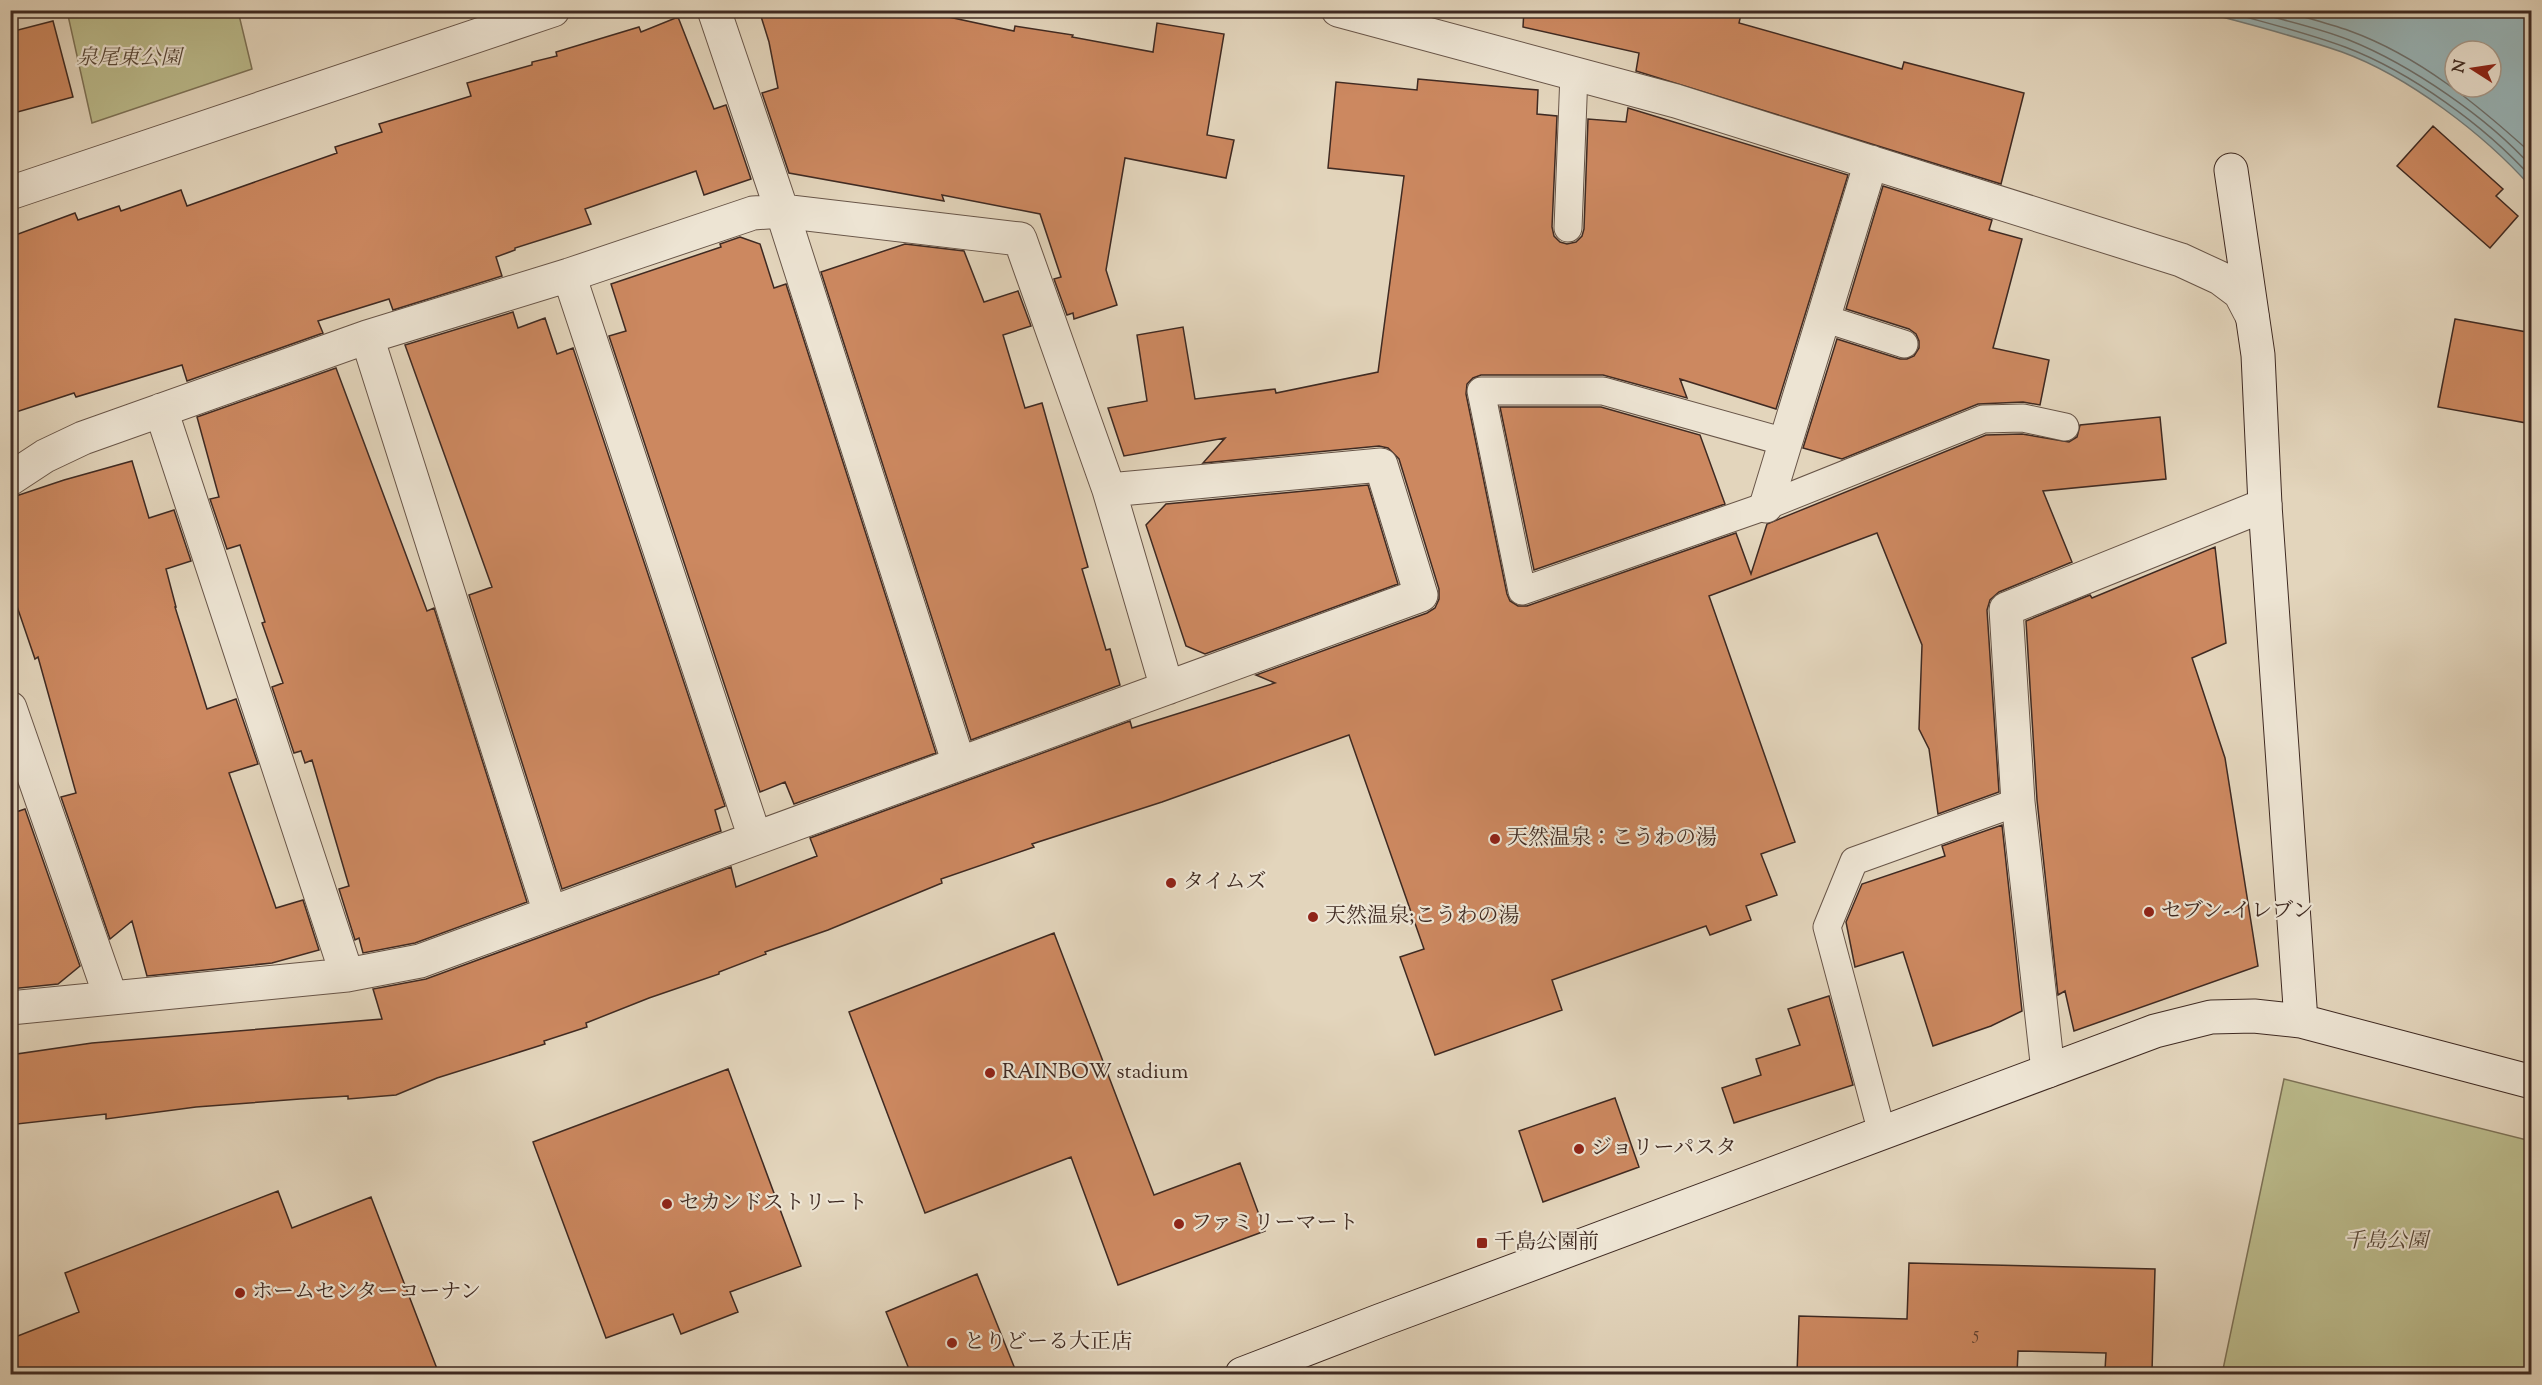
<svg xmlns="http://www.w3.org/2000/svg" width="2542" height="1385" font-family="'Sorts Mill Goudy','Noto Serif JP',serif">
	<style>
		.green { fill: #bbbb8c; stroke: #7d7257; stroke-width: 1.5 }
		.water { fill: #98b6ba; stroke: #747e7d; stroke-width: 1.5; fill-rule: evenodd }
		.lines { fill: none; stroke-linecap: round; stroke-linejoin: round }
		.shore { stroke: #6c706e; stroke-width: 1.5 }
		.building { fill: #cc8860; stroke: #3f2a22; stroke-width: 1.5 }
		.lane-casing { stroke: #685548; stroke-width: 29 }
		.street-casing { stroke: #685548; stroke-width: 35 }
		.secondary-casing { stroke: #3f2a22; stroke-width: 35 }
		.lane { stroke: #ede4d3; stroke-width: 27 }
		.street { stroke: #ede4d3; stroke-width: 33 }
		.secondary { stroke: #ede4d3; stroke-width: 33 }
		.poi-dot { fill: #8f2418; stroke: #ede4d3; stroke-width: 2 }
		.labels { text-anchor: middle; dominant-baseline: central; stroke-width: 4.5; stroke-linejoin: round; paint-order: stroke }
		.number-label { font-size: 18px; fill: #624232 }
		.park-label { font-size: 21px; font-style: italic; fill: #584737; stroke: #ede4d3 }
		.poi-label { font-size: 21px; fill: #3f2a22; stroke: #ede4d3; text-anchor: start }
	</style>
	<rect width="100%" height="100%" fill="#e3d5bc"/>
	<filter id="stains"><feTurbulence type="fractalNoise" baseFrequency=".00333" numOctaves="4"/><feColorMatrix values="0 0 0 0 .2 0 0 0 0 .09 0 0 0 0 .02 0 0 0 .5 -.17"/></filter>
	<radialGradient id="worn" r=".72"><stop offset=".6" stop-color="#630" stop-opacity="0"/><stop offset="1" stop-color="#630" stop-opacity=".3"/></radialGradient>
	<!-- green -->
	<path class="green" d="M67 11H238L252 69 92 123Z
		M2284 1079 2531 1141V1374H2222Z"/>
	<!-- water -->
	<path class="water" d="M2200 11H2531V187C2485 135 2408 76 2342 52 2296 36 2247 24 2200 11ZM2455 51H2491V87H2455Z"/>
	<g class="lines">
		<!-- shore -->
		<path class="shore" d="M2221 10C2262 22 2305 32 2345 47 2411 72 2485 126 2532 178
			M2248 10C2281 20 2317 27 2349 40 2411 65 2487 117 2532 167
			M2280 10C2303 17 2327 23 2350 31 2419 56 2478 105 2532 154"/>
	</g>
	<!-- building -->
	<path class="building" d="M759 10H916L1014 31 1015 26 1073 35 1072 37 1153 52 1157 23 1224 34 1207 135 1234 140 1226 178 1125 158 1106 270 1117 305 1074 319 1073 313 1067 315 1054 279 1061 277 1040 214 942 195 944 201 789 173 762 93 778 88 769 42Z
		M1524 10H1742L1739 23 1902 69 1904 62 2024 93 2001 184 1636 71 1639 53 1523 27Z
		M678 17 714 109 726 105 751 179 704 195 696 171 585 209 591 224 515 248V250L496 257 502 276 393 310 389 299 318 321 323 333 187 381 182 365 76 397 74 393 10 414V237L75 213 78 220 119 206 121 211 181 190 187 206 337 153 335 147 382 132 379 124 471 96 467 83 532 65V62L557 56 556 52 639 27 641 32Z
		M53 21 73 97 10 114V32Z
		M1418 79 1538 90 1537 114 1557 116 1552 227 1554 236 1560 242 1567 244 1576 242 1582 236 1584 229 1588 119 1626 122 1628 108 1848 175 1776 409 1680 379 1687 398 1603 375H1481L1473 378 1467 384 1466 394 1507 594 1510 601 1518 606H1527L1736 533 1751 574 1767 524 1986 435 2022 434 2069 442 2077 437 2080 425 2160 417 2166 479 2043 491 2072 562 1999 592 1990 600 1987 610 1999 792 1938 814 1929 749 1919 729 1922 645 1877 533 1709 596 1795 842 1761 854 1777 895 1746 906 1751 920 1710 935 1706 926 1552 980 1562 1010 1435 1055 1400 957 1424 949 1349 735 1162 802 1032 844 1034 847 941 879 942 883 828 930 765 952 766 954 719 972V974L649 998 586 1023 587 1027 544 1041 545 1044 437 1078 396 1095 348 1099V1096L300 1099 196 1107 106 1119V1114L17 1124 10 1055 92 1043 382 1019 373 989 426 979 731 867 736 887 817 856 810 838 1130 721 1132 728 1275 683 1256 675 1427 613 1435 608 1439 599V589L1399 459 1388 448 1379 446 1203 463 1225 438 1124 456 1108 408 1147 401 1137 335 1183 327 1195 399 1275 389 1276 393 1378 372 1404 176 1328 168 1336 82 1417 90Z
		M2433 126 2503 189 2496 196 2518 216 2490 248 2397 166Z
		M1883 186 1992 220 1989 230 2022 239 1993 348 2049 360 2040 405 2023 402 1978 404 1842 459 1803 448 1837 339 1900 359H1907L1914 356 1919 348V341L1916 334 1909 329 1846 309Z
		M740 237 760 244 774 288 786 284 936 753 794 804 785 782 760 792 609 336 626 331 611 284 721 247 720 244Z
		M905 244 964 251 984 302 1018 291 1031 326 1003 335 1025 408 1042 403 1088 567 1082 569 1106 650 1110 649 1120 685 971 740 821 272Z
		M513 312 518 328 545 318 557 354 573 348 725 806 715 810 721 831 562 889 469 595 492 587 405 345Z
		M2455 319 2532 333V424L2438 407Z
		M336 368 427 611 434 608 527 902 415 943 363 953 359 938 355 940 339 889 349 886 312 760 305 763 301 751 294 753 272 687 283 683 262 623 265 622 240 545 227 549 210 499 219 497 197 417Z
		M1500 407H1601L1700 435 1725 504 1534 570Z
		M132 461 149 518 174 510 191 561 166 569 176 607H175L207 709 236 699 258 764 229 773 276 908 303 900 319 950 272 963 147 976 132 921 110 939 61 797 76 793 38 657 35 659 10 586V498L64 480Z
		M1368 485 1398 584 1205 654 1186 646 1146 525 1166 504Z
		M2215 547 2226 643 2192 658 2225 758 2258 966 2074 1031 2065 991 2058 995 2037 800 2026 621 2090 595 2092 598Z
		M25 809 80 966 58 984 10 989V814Z
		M2002 825 2022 1011 1991 1026 1933 1046 1903 952 1855 967 1846 922 1862 884 1945 856 1942 846Z
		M1054 933 1154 1195 1240 1163 1265 1231 1118 1285 1071 1157 925 1213 849 1012Z
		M1829 996 1853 1085 1734 1123 1722 1088 1761 1075 1756 1059 1800 1045 1788 1009Z
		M728 1069 801 1266 730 1292 738 1312 681 1334 673 1314 606 1338 533 1142Z
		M1615 1098 1639 1167 1543 1202 1519 1131Z
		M278 1191 292 1228 371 1197 439 1374H10V1339L79 1312 65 1273Z
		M1909 1263 2155 1269 2152 1371 2105 1370 2106 1353 2018 1351 2017 1374H1797L1799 1316 1907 1319Z
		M977 1274 1017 1374H911L886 1312Z"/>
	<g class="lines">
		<!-- lane casing -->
		<g class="lane-casing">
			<path id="lane" d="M1568 228 1574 74
				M1823 318 1904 344
				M1785 442 1603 391H1481L1522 591 1766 506 1983 419 2023 418 2065 427
				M1882 1133 1827 927 1854 861 2018 802"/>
		</g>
		<!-- street casing -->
		<g class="street-casing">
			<path id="street" d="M714 10 782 211 959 764
				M1338 10 1676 101 2181 260 2220 278 2240 293 2252 316
				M10 193 553 10
				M569 275 755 838
				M367 337 550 913
				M161 410 347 975
				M10 479 45 456 83 438 367 337 569 275 753 213 782 211 1020 239 1109 490 1167 688
				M1766 506 1871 162
				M10 708 111 998
				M10 1008 347 975 420 961 1421 595 1381 465 1109 490
				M2048 1071 2018 802 2006 609 2265 505"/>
		</g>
		<!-- secondary casing -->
		<g class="secondary-casing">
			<path id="secondary" d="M2231 170 2258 355 2265 505 2301 1021
				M1242 1374 1379 1321 2155 1031 2211 1017 2254 1016 2301 1021 2532 1082"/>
		</g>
		<!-- lane -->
		<use href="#lane" class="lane"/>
		<!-- street -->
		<use href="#street" class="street"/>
		<!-- secondary -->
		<use href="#secondary" class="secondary"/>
	</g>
	<!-- markers -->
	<g class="poi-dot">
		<circle cx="1495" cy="839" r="6"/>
		<circle cx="1171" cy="883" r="6"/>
		<circle cx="2149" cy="912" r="6"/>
		<circle cx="1313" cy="917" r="6"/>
		<circle cx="990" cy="1073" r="6"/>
		<circle cx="1579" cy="1149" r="6"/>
		<circle cx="667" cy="1204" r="6"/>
		<circle cx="1179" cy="1224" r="6"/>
		<rect x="1476" y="1237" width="12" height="12" rx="3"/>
		<circle cx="240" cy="1293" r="6"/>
		<circle cx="952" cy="1343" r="6"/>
	</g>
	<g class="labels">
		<!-- number labels -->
		<g class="number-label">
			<text x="1976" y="1335">5</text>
		</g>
		<!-- park labels -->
		<g class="park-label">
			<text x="129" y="59">泉尾東公園</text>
			<text x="2386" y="1242">千島公園</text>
		</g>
		<!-- poi labels -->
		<g class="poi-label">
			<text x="1507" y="839">天然温泉：こうわの湯</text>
			<text x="1183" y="883">タイムズ</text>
			<text x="2161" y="912">セブン-イレブン</text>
			<text x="1325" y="917">天然温泉;こうわの湯</text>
			<text x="1002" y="1073">RAINBOW stadium</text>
			<text x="1591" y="1149">ジョリーパスタ</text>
			<text x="679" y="1204">セカンドストリート</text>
			<text x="1191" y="1224">ファミリーマート</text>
			<text x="1494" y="1243">千島公園前</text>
			<text x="252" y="1293">ホームセンターコーナン</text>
			<text x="964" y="1343">とりどーる大正店</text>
		</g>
	</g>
	<!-- margin -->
	<rect width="2542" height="1385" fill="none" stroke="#e3d5bc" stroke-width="36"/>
	<rect x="12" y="12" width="2518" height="1361" fill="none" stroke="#3f2a22" stroke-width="3"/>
	<rect x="18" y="18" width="2506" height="1349" fill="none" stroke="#3f2a22" stroke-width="1.5"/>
	<!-- north arrow -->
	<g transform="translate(2473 69) rotate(282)"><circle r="28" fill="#ede4d3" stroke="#a79a8c" stroke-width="1.5"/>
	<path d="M0-4.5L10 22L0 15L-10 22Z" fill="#8f2418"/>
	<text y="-9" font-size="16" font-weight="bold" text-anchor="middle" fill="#3f2a22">N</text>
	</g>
	<rect width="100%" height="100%" filter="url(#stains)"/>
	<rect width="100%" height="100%" fill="url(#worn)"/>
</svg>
